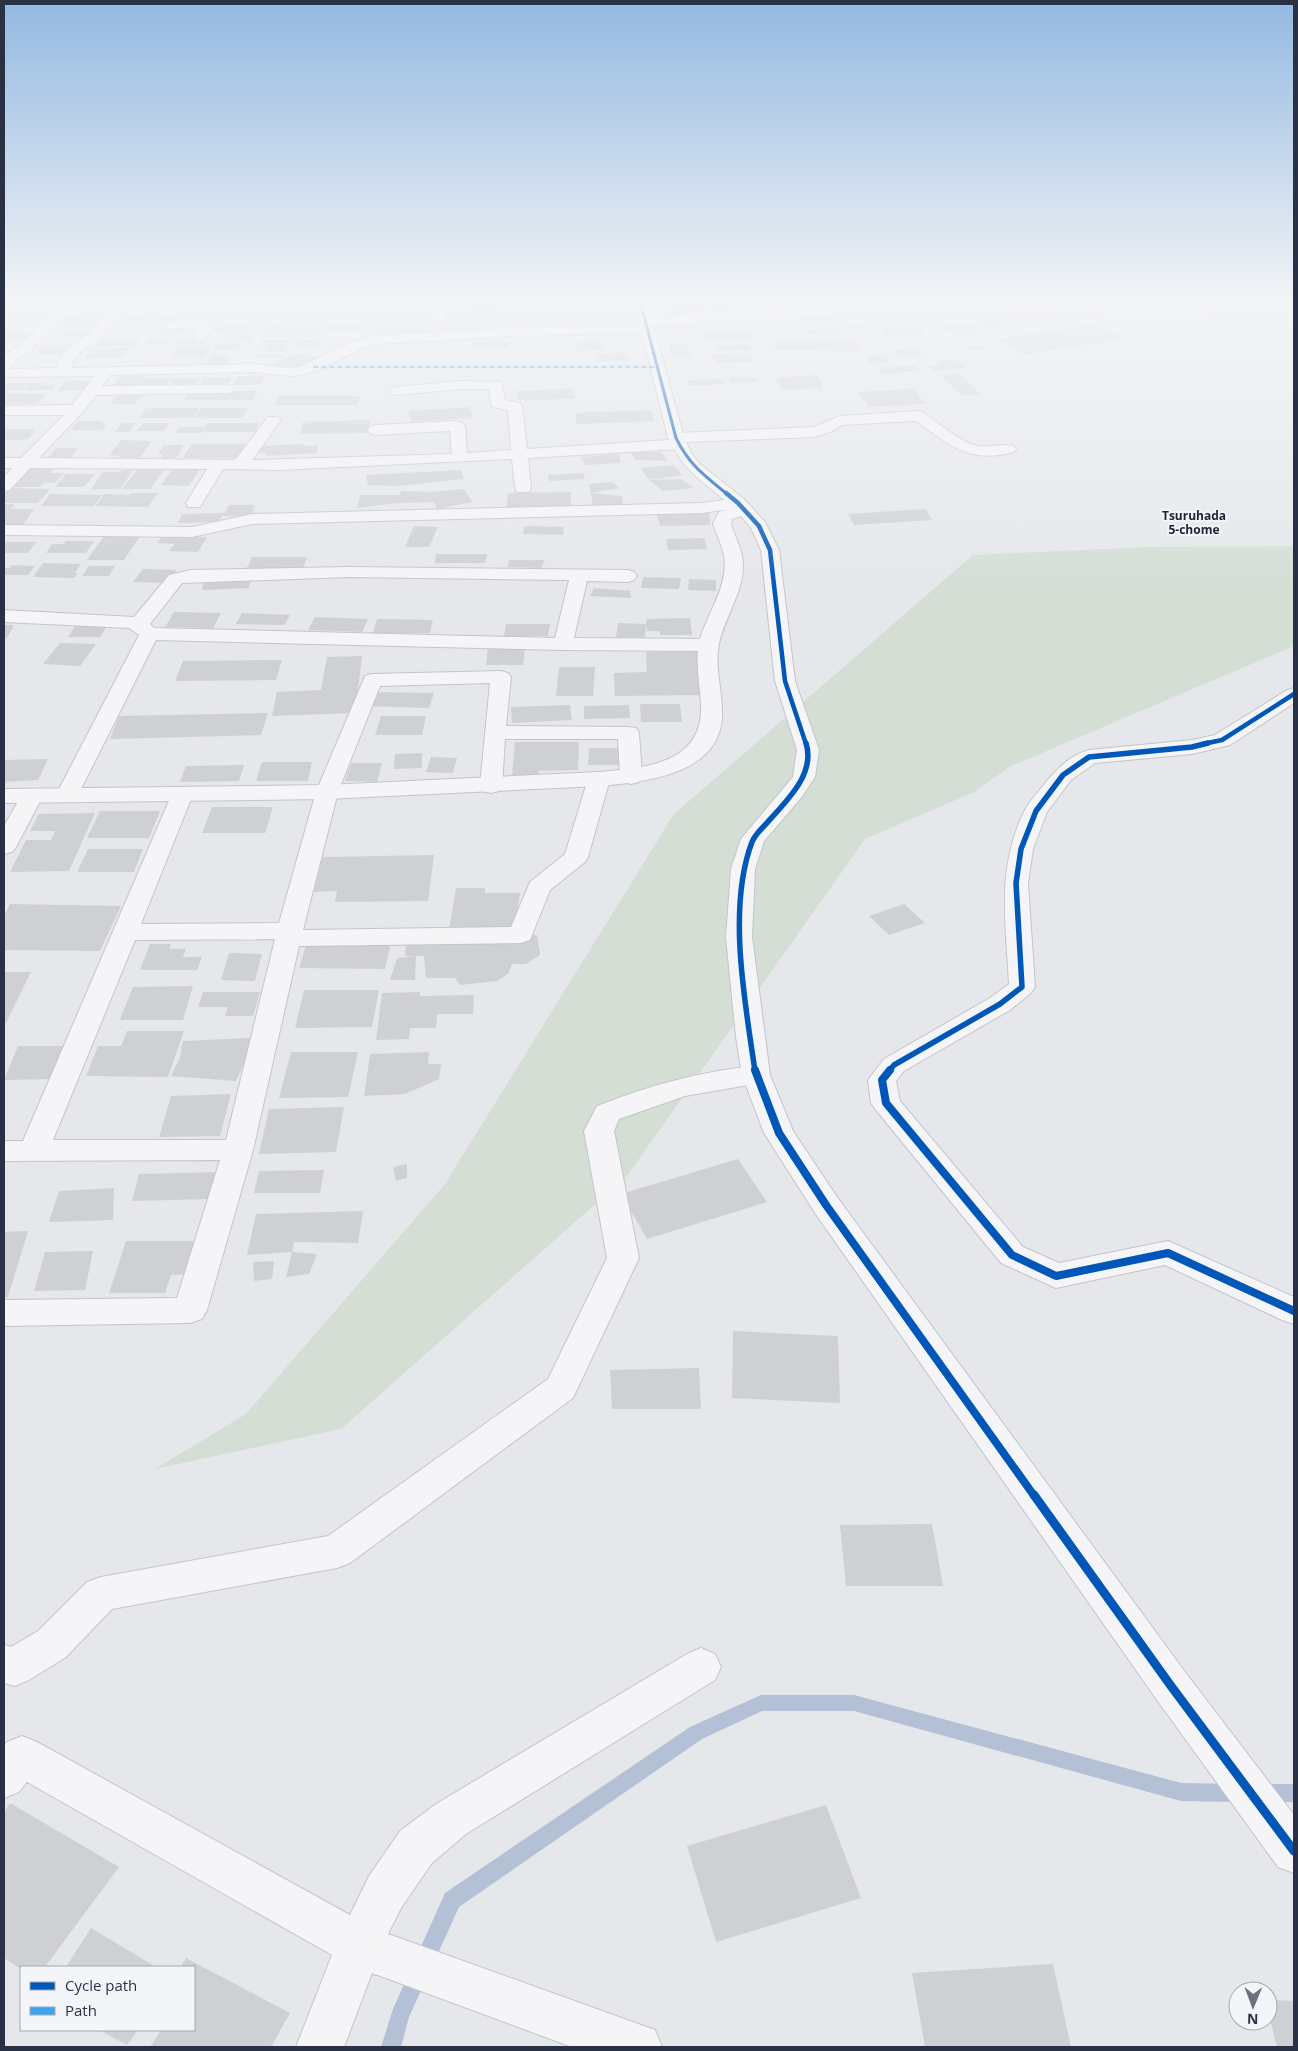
<svg xmlns="http://www.w3.org/2000/svg" width="1298" height="2051" font-family="'Open Sans',sans-serif">
	<style>
		.green { fill: #d4ded5 }
		.lines { fill: none; stroke-linecap: round; stroke-linejoin: round }
		.stream { fill: #b3c0d6; fill-rule: evenodd }
		.building { fill: #cfd0d4 }
		.minor-casing { stroke: #c3c5c8; stroke-width: 2 }
		.tertiary-casing { stroke: #c3c5c8; stroke-width: 2 }
		.minor { fill: #f5f5f7; fill-rule: evenodd }
		.tertiary { fill: #f5f5f7; fill-rule: evenodd }
		.quiet { stroke: #3ea3ec; stroke-width: 2.5; stroke-dasharray: 5.5 2.5; stroke-linecap: butt }
		.cycleway-far4-casing { stroke: #f3f5f9; stroke-width: 5 }
		.cycleway-far3-casing { stroke: #f3f5f9; stroke-width: 6 }
		.cycleway-far2-casing { stroke: #f3f5f9; stroke-width: 9 }
		.cycleway-far1-casing { stroke: #f3f5f9; stroke-width: 11 }
		.cycleway-casing { stroke: #f3f5f9; stroke-width: 12 }
		.cycleway-far4 { stroke: #0057b8; stroke-width: 3 }
		.cycleway-far3 { stroke: #0057b8; stroke-width: 4.5 }
		.cycleway-far2 { stroke: #0057b8; stroke-width: 5.5 }
		.cycleway-far1 { stroke: #0057b8; stroke-width: 8 }
		.cycleway { stroke: #0057b8; stroke-width: 9 }
		.labels { text-anchor: middle; dominant-baseline: central; stroke-width: 4; stroke-linejoin: round; paint-order: stroke }
		.far-neighbourhood-label { font-size: 12px; font-weight: bold; fill: #1c2336; stroke: #f3f5f9 }
	</style>
	<rect width="100%" height="100%" fill="#e5e7ea"/>
	<!-- green -->
	<path class="green" d="M1294 546V646L1011 766 974 792 865 839 627 1176 341 1429 155 1469 246 1414 445 1184 674 814 973 555 1149 547Z"/>
	<g class="lines">
		<!-- stream -->
		<path class="stream" d="M761 1695H854L1181 1783 1238 1784 1244 1787 1247 1793 1244 1799 1238 1802 1181 1801 854 1711H762L702 1739 459 1907 409 2017 401 2047H381L393 2009 445 1893 690 1727Z
			M1262 1784H1294V1802H1262L1256 1799 1253 1793 1256 1787Z"/>
	</g>
	<!-- building -->
	<path class="building" d="M25 301H49L45 309 20 310Z
		M56 301H102L97 308H49Z
		M125 301H145L139 308H119Z
		M149 301H180L177 307 146 308Z
		M215 301H231L227 306H211Z
		M286 301 283 307H243L246 302Z
		M813 301H855L857 306H815Z
		M399 302H427V306H398Z
		M958 305H986L990 309 961 310Z
		M701 306 706 312 668 315 663 309Z
		M722 306 727 311 716 312 710 307Z
		M917 307 926 312 928 319 895 318 894 315 888 311Z
		M498 308 500 318 458 319V317L448 318 446 311Z
		M1025 310 1031 314 1027 316H1006L1014 313 1007 311Z
		M954 311H977L982 317 959 318Z
		M219 312 216 318H200L203 313Z
		M284 312H314L310 323 279 324Z
		M225 313H252L249 320 222 321Z
		M838 314 842 318 800 320 797 316Z
		M62 316H77L76 318H82L81 319H100L94 327H53Z
		M127 316H152L147 323H121Z
		M155 316H185L180 323H150Z
		M1002 318 1008 327 981 328 975 319Z
		M12 319H40L32 326H5Z
		M250 323 248 332 210 333 212 328 224 327 225 324Z
		M694 323 695 328 669 329 668 324Z
		M967 323 978 329 976 334 952 335 949 331 937 328Z
		M362 324 363 331 325 332V326Z
		M848 324H867L869 329H850Z
		M1095 324 1126 339 1024 354 995 339Z
		M268 326H311L309 329H320L316 337 262 338Z
		M430 326V332L376 334V330L394 329V327Z
		M156 328H193L190 332H179L176 335H160L162 332H153Z
		M838 328 841 333 804 334 801 329Z
		M921 328 926 335 885 336 880 329Z
		M746 330 755 334 752 338 701 340 706 336 704 332Z
		M65 331H88L93 332 89 337 56 338Z
		M4 332H31L24 340H11L7 343H4Z
		M252 334 251 341 224 342 225 335Z
		M114 338H140L135 346H95L100 340Z
		M150 338H172L168 344H147Z
		M178 338H201L200 341H208L205 345H174Z
		M262 340H291L285 352H264L268 346H259Z
		M299 340H320L317 347H295Z
		M509 341V348L472 349V342Z
		M774 341 856 342 858 351 775 350Z
		M577 342H602L603 350 577 351Z
		M219 343H242L238 350H214Z
		M687 343 691 357H672L669 344Z
		M749 344 752 350 717 351 714 345Z
		M44 345H73L65 354H36Z
		M967 346H984L986 350 968 349Z
		M177 347H211L205 357H171Z
		M128 348 122 358 84 359 91 349Z
		M917 349 921 356 897 357 894 350Z
		M626 353 629 361 598 362 596 354Z
		M750 353 753 362 715 363 712 354Z
		M301 354 322 358 301 369 272 365 287 357Z
		M212 355 231 357 227 364H206Z
		M257 355H284L283 358H256Z
		M866 356H886L889 363H868Z
		M953 360 965 364 966 368 933 371 929 366 941 365 936 361Z
		M915 366 921 371 883 374 877 368Z
		M959 374 981 394 962 395 940 375Z
		M815 375 822 382 821 388 783 390 774 378Z
		M120 376H144L137 386 112 387Z
		M238 376H266L261 384 234 385Z
		M204 377H232L228 384 200 385Z
		M754 377 758 382 731 383 728 378Z
		M143 378H171L166 386H138Z
		M173 378H201L197 385H169Z
		M722 379 725 384 689 386 686 380Z
		M66 381H93L85 391H57Z
		M4 383H28L22 391H4Z
		M30 383H44L42 385H56L52 390H24Z
		M573 389 575 399 518 400 516 391Z
		M913 389 925 404 869 407 858 392Z
		M190 391H258L254 400H185Z
		M4 393 47 394 37 404H4Z
		M117 395H142L135 404H110Z
		M279 396H360L357 405H275Z
		M470 407 473 418 411 422 408 411Z
		M146 408H199L193 418H139Z
		M201 408H249L242 418H194Z
		M651 410 655 421 577 424 575 413Z
		M370 420 368 433 300 434 303 422Z
		M78 421H103L101 423H107L102 430H70Z
		M122 423H136L129 432H115Z
		M143 423H170L164 431H136Z
		M207 423H259L255 432H202Z
		M179 427H204L201 433H176Z
		M4 429H36L28 439 18 440H4Z
		M121 440 152 441 139 459H117L120 456 109 455Z
		M191 444H245L238 458H183Z
		M303 444V446L317 445V453L267 456V453H260V446Z
		M164 445H184L176 458H161L163 454H158Z
		M56 448H78L71 458 49 457Z
		M630 452H661L668 461 636 460Z
		M619 454 621 463 585 465 581 457Z
		M673 465 683 475 649 480 681 479 694 488 663 491 649 480 641 468Z
		M29 467 54 468 50 473H64L55 483H44L40 487H11Z
		M138 469 164 470 150 489H122Z
		M173 469H200L189 486 161 485Z
		M122 470H133L120 489H91L103 472H120Z
		M461 470 464 479 398 486 368 485 366 475Z
		M583 473 585 479 549 481 548 475Z
		M66 474H95L84 487H55Z
		M612 482 620 488 591 493 622 496 623 505H593L589 484Z
		M7 488 50 489 38 503H4V493Z
		M464 489 472 502 437 509 434 502 397 503 357 508 360 495H400L401 491 430 492Z
		M571 492V508L506 509 508 493Z
		M131 493H158L148 507 96 506 104 494 129 495Z
		M50 494 102 495 94 506H41Z
		M4 504H14L11 509H34L23 525 4 526Z
		M229 505H255L251 516H222L219 522 178 523 182 514 225 513Z
		M925 509 932 520 854 525 848 514Z
		M709 513 710 525 660 526 657 515Z
		M414 526 438 527 429 547H405Z
		M525 526 564 527 563 535 523 534Z
		M104 536H140L124 560H87Z
		M162 536 207 537 198 552 169 551 175 544 157 543Z
		M704 538 707 549 668 550 666 539Z
		M4 541 6 542H36L28 553H4Z
		M66 541H94L86 553H46L52 544H64Z
		M436 554H487L485 563H435Z
		M252 557H307L303 568H247Z
		M510 560H545L541 568 507 567Z
		M43 563 81 564 75 573H78L74 578 33 577Z
		M12 565 35 566 28 575H4V568H10Z
		M89 566H115L109 576H82Z
		M143 569 177 570 168 583 133 582Z
		M251 575 249 588 202 590 205 577Z
		M643 577 681 578 679 589 641 588Z
		M689 579 716 580V591L688 590Z
		M594 588 630 591 631 598 590 596Z
		M174 612 221 613 213 628 165 627Z
		M242 613 290 615 284 625 236 624Z
		M315 617 368 619 362 632 308 630Z
		M690 618 692 635H660V631H647L646 624 645 637H616L618 623 646 624 647 619Z
		M377 619 433 620 430 633H373Z
		M76 624 108 625 100 637H68Z
		M506 624H550L548 636H504Z
		M4 625H14L7 638H4Z
		M60 643 96 644 80 666 43 664Z
		M488 647H525L523 665H486Z
		M700 651 706 695 615 696 614 673 647 672 646 652Z
		M362 656 355 713 272 716 277 692 321 690 327 657Z
		M282 660 276 680 175 681 183 661Z
		M559 667H595L593 696H556Z
		M372 692 434 693 429 708 366 706Z
		M640 704H680L682 722H641Z
		M570 705 572 720 512 723 511 707Z
		M629 705 630 718 584 719V706Z
		M268 713 261 735 110 739 119 716Z
		M381 716H426L422 735H375Z
		M515 742H579L578 770 539 771 538 777H512Z
		M589 748H625L624 765H588Z
		M422 753V768L394 769 395 754Z
		M431 757 457 758 453 773 426 772Z
		M48 759 38 780 4 782V760Z
		M262 762H312L308 781H256Z
		M351 763H382L377 782 345 781Z
		M244 765 239 781 180 782 186 766Z
		M212 807H273L265 833H202Z
		M100 811H160L149 838H87Z
		M95 813 69 871 10 872 26 840H51L55 831H30L39 814Z
		M88 849H143L134 872H77Z
		M434 855 428 901 335 902 337 891 314 892 322 857Z
		M456 888H485V893H520L515 929H449Z
		M10 904 121 906 100 951 4 950V916Z
		M904 904 925 923 889 935 869 916Z
		M537 935 540 955 526 964H512L508 974 497 981 460 985 455 978H426L424 956H405L406 941Z
		M307 942 391 943 385 969 299 968Z
		M150 944H171L169 949H186L183 957H202L197 970H140Z
		M229 953 262 954 255 981 221 980Z
		M416 956 415 980H390L397 958Z
		M4 972H31L6 1023H4Z
		M193 986 183 1020H120L133 987Z
		M304 990H379L372 1027 295 1028Z
		M203 992H260L253 1016H225L228 1007H198Z
		M420 992V996L474 995 473 1014H437L436 1028H410L409 1039 376 1040 382 993Z
		M127 1031H184L168 1077 86 1076 98 1046H121Z
		M250 1038 247 1058 236 1081 171 1076 180 1058 183 1041Z
		M18 1046H72L58 1079 4 1080Z
		M291 1052H358L348 1097 279 1098Z
		M429 1052 428 1064H441L439 1079 405 1094 364 1096 370 1054Z
		M231 1094 220 1136 159 1137 171 1096Z
		M344 1107 336 1152 259 1154 269 1109Z
		M738 1159 767 1202 647 1239 621 1194Z
		M407 1164V1178L396 1181 393 1167Z
		M324 1170 320 1193H254L259 1171Z
		M218 1172 212 1199 132 1201 139 1174Z
		M114 1188 113 1220 49 1222 59 1191Z
		M363 1211 358 1243 294 1242 292 1252 247 1255 256 1214Z
		M28 1231 8 1297 4 1298V1232Z
		M126 1241H204L194 1274 171 1275 165 1293H109Z
		M93 1251 85 1290 34 1291 45 1252Z
		M292 1252 317 1254 309 1274 286 1277Z
		M274 1261 272 1279 254 1281 253 1262Z
		M733 1331 838 1336 840 1403 732 1398Z
		M699 1368 701 1409H612L610 1370Z
		M932 1524 943 1586H846L840 1525Z
		M10 1803 119 1867 45 1967H21V1969L4 1958V1812Z
		M826 1805 861 1898 716 1942 687 1846Z
		M91 1928 156 1967H66Z
		M186 1958 290 2013 271 2047H150L161 2030H194V1967H180Z
		M1053 1964 1071 2047H925L912 1973Z
		M1268 2000 1294 2001V2047H1277L1268 2012Z
		M99 2030H138L127 2045Z"/>
	<g class="lines">
		<!-- minor casing -->
		<g class="minor-casing">
			<path id="minor" d="M305 301H398L392 305 232 313 118 314C112 322 107 330 101 337 89 349 77 349 71 368L254 364 289 368 299 367 357 340 375 336 514 328 648 325 655 329 648 333 514 336 375 344 367 346 318 370 301 375 289 376 254 372 110 375 102 386 227 385 232 386 234 389 232 392 227 393 96 395 82 413 39 458 235 460 268 417H278L281 420 252 460 452 454 450 431 375 435 370 433 367 430 370 427 375 425 457 421 462 423 465 426 467 453 511 450 508 410 493 407 491 404 489 389H459L397 395 392 394 390 391 392 388 397 387 459 381 501 382 505 400 520 403 522 406 527 449 670 440 668 438 670 435 676 433 814 427 840 416 919 411 924 413C939 423 961 443 978 446 990 448 1002 443 1014 446L1016 449 1014 452C968 464 950 445 916 421H912L843 425 830 432 815 437 686 442 687 444 685 447 679 449 528 458 531 488 529 492H517L515 488 512 459 279 470 223 469 200 507H188L186 503 207 469 30 468 10 490 4 491V477L12 468H4V458H21L64 415H4V406L72 405 95 376 4 377V357L6 354 21 345 50 315 4 316V308L232 305ZM64 315H104C99 321 95 329 89 333 74 344 63 350 56 368L10 369 16 360 31 351Z
				M432 301H444L446 321 444 324 439 325 432 321Z
				M173 321H206L213 325 205 339 200 340 193 336 197 329 168 328 166 325Z
				M738 498 744 499 746 503 744 507 702 513 252 524 192 537 4 535V525L192 527 252 514 702 503Z
				M348 567 628 570 634 572 637 576 634 580 628 582 587 581 574 638 708 639 715 641 718 645 715 649 708 651 563 650 156 640 78 795 75 800 67 802 59 800 56 795 139 635 129 628 4 622V610L134 617 169 575 191 570ZM348 577 569 580 555 638 154 628 150 624 182 583Z
				M501 671 508 673 511 677 506 726 628 727 636 728 639 733 642 777 639 782 631 784 623 782 620 777 618 739H505L502 786 499 791 491 793 483 791 480 786 490 683 380 686 338 792 303 930 511 927 530 882 565 854 588 779 591 774 599 772 607 774 610 779 588 857 585 862 550 890 530 940 521 943 299 946 253 1150 207 1310 202 1319 190 1323 4 1326V1300L177 1298 220 1160 4 1161V1141H23L174 789 182 787 190 789 193 794 141 924 279 923 316 792 365 676 372 674ZM275 939 226 1140H53L135 940Z
				M1294 688V703L1230 745 1192 754 1095 763 1071 780 1047 812 1033 849 1028 883 1035 987 1031 993 1010 1010 904 1071 896 1081 900 1101 1023 1247 1059 1263 1168 1241 1294 1297V1324L1282 1320 1165 1265 1056 1288 1001 1263 876 1110 871 1103 868 1080 884 1059 990 998 1009 984C1006 924 996 868 1024 812 1028 803 1036 795 1042 787 1054 772 1069 755 1089 750L1192 740 1215 735 1287 690Z
				M32 789 40 791 43 796 16 847 12 852 4 854V826L24 791Z
				M756 1066 766 1068 770 1075 766 1082 685 1096 619 1119 614 1131 639 1258 573 1398 350 1563 337 1568 112 1609 66 1657 29 1680 15 1686 4 1683V1645L11 1647 38 1631 87 1582 101 1577 328 1536 548 1379 607 1258 584 1131 597 1106C648 1086 701 1071 756 1066Z
				M701 1648 715 1654 721 1667 715 1680 466 1834 432 1863 401 1908 388 1934 392 1936 399 1952 392 1968 376 1975 372 1973 344 2047H296L332 1955 27 1782 19 1792 4 1798V1745L7 1742 22 1736 37 1742 350 1915 369 1876 400 1831 436 1804 687 1654Z"/>
		</g>
		<!-- tertiary casing -->
		<g class="tertiary-casing">
			<path id="tertiary" d="M634 301H647L651 317 919 301H1071L1124 310 1173 314 1195 312 1209 308 1217 301H1232C1200 340 1104 312 1061 308 993 302 925 309 857 314 789 319 721 320 653 325L684 438 692 454 701 465 744 499 765 522 779 550 795 681 819 750 815 777 801 798 764 841 755 869 752 937 770 1075 793 1131 837 1197 1185 1672 1294 1815V1873L1278 1867 1157 1700 815 1213 764 1133 742 1075 736 1037 726 937 731 869 741 839 793 777 797 750 775 681 761 550 751 528 741 516 732 519 731 524C734 535 740 545 742 556 748 587 725 614 719 644 714 668 723 692 722 716 720 775 644 782 599 786L327 799 4 803V789L327 785 599 772C645 768 704 764 701 704 700 684 695 663 699 643 706 614 729 587 724 556 722 545 717 535 713 524L719 512 733 507C704 482 686 474 668 438Z
				M391 1935 655 2030 662 2047H572L375 1974 368 1958 375 1942Z"/>
		</g>
		<!-- minor -->
		<use href="#minor" class="minor"/>
		<!-- tertiary -->
		<use href="#tertiary" class="tertiary"/>
		<!-- quiet -->
		<path class="quiet" d="M313 367H658"/>
		<!-- cycleway-far4 casing -->
		<g class="cycleway-far4-casing">
			<path id="cycleway-far4" d="M640 301 676 438C690 466 704 475 727 494"/>
		</g>
		<!-- cycleway-far3 casing -->
		<g class="cycleway-far3-casing">
			<path id="cycleway-far3" d="M726 493 738 503 759 526 770 550 785 681 806 744
				M1203 744 1222 740 1294 694"/>
		</g>
		<!-- cycleway-far2 casing -->
		<g class="cycleway-far2-casing">
			<path id="cycleway-far2" d="M755 1071C745 1002 727 908 752 842 755 835 761 829 766 824 785 802 816 775 806 743
				M889 1071 894 1065 1000 1004 1022 987 1016 883 1021 849 1036 811 1063 775 1089 757 1192 747 1208 743"/>
		</g>
		<!-- cycleway-far1 casing -->
		<g class="cycleway-far1-casing">
			<path id="cycleway-far1" d="M755 1070 779 1133 826 1205 1035 1497
				M890 1070 882 1080 886 1103 1012 1255 1056 1276 1168 1253 1294 1311"/>
		</g>
		<!-- cycleway casing -->
		<g class="cycleway-casing">
			<path id="cycleway" d="M1034 1495 1171 1686 1294 1851"/>
		</g>
		<!-- cycleway-far4 -->
		<use href="#cycleway-far4" class="cycleway-far4"/>
		<!-- cycleway-far3 -->
		<use href="#cycleway-far3" class="cycleway-far3"/>
		<!-- cycleway-far2 -->
		<use href="#cycleway-far2" class="cycleway-far2"/>
		<!-- cycleway-far1 -->
		<use href="#cycleway-far1" class="cycleway-far1"/>
		<!-- cycleway -->
		<use href="#cycleway" class="cycleway"/>
	</g>
	<!-- sky -->
	<linearGradient id="sky" x2="0" y2="1"><stop stop-color="#93b9e1"/><stop offset="0.51" stop-color="#f3f4f6"/><stop offset="1" stop-color="#f3f4f6" stop-opacity="0"/></linearGradient>
	<rect width="1298" height="589" fill="url(#sky)"/>
	<g class="labels">
		<!-- far-neighbourhood labels -->
		<g class="far-neighbourhood-label">
			<text x="1194" y="515">Tsuruhada<tspan x="1194" dy="14">5-chome</tspan></text>
		</g>
	</g>
	<!-- border -->
	<rect width="1298" height="2051" fill="none" stroke="#2a3145" stroke-width="10"/>
	<!-- legend -->
	<rect x="20" y="1966" width="175" height="65" fill="#f3f5f9" stroke="#a3a7b1"/>
	<rect x="30" y="1982" width="25" height="8" fill="#0057b8" stroke="#a3a7b1"/>
	<text x="65" y="1991" font-size="15" fill="#2a3145">Cycle path</text>
	<rect x="30" y="2007" width="25" height="8" fill="#3ea3ec" stroke="#a3a7b1"/>
	<text x="65" y="2016" font-size="15" fill="#2a3145">Path</text>
	<!-- north arrow -->
	<g transform="translate(1253 2006) rotate(181)"><circle r="24" fill="#f3f5f9" stroke="#a3a7b1"/>
	<path d="M0-4L9 19L0 12L-9 19Z" fill="#6b717f"/>
	<text y="-8" font-size="14" font-weight="bold" text-anchor="middle" fill="#2a3145">N</text>
	</g>
</svg>
